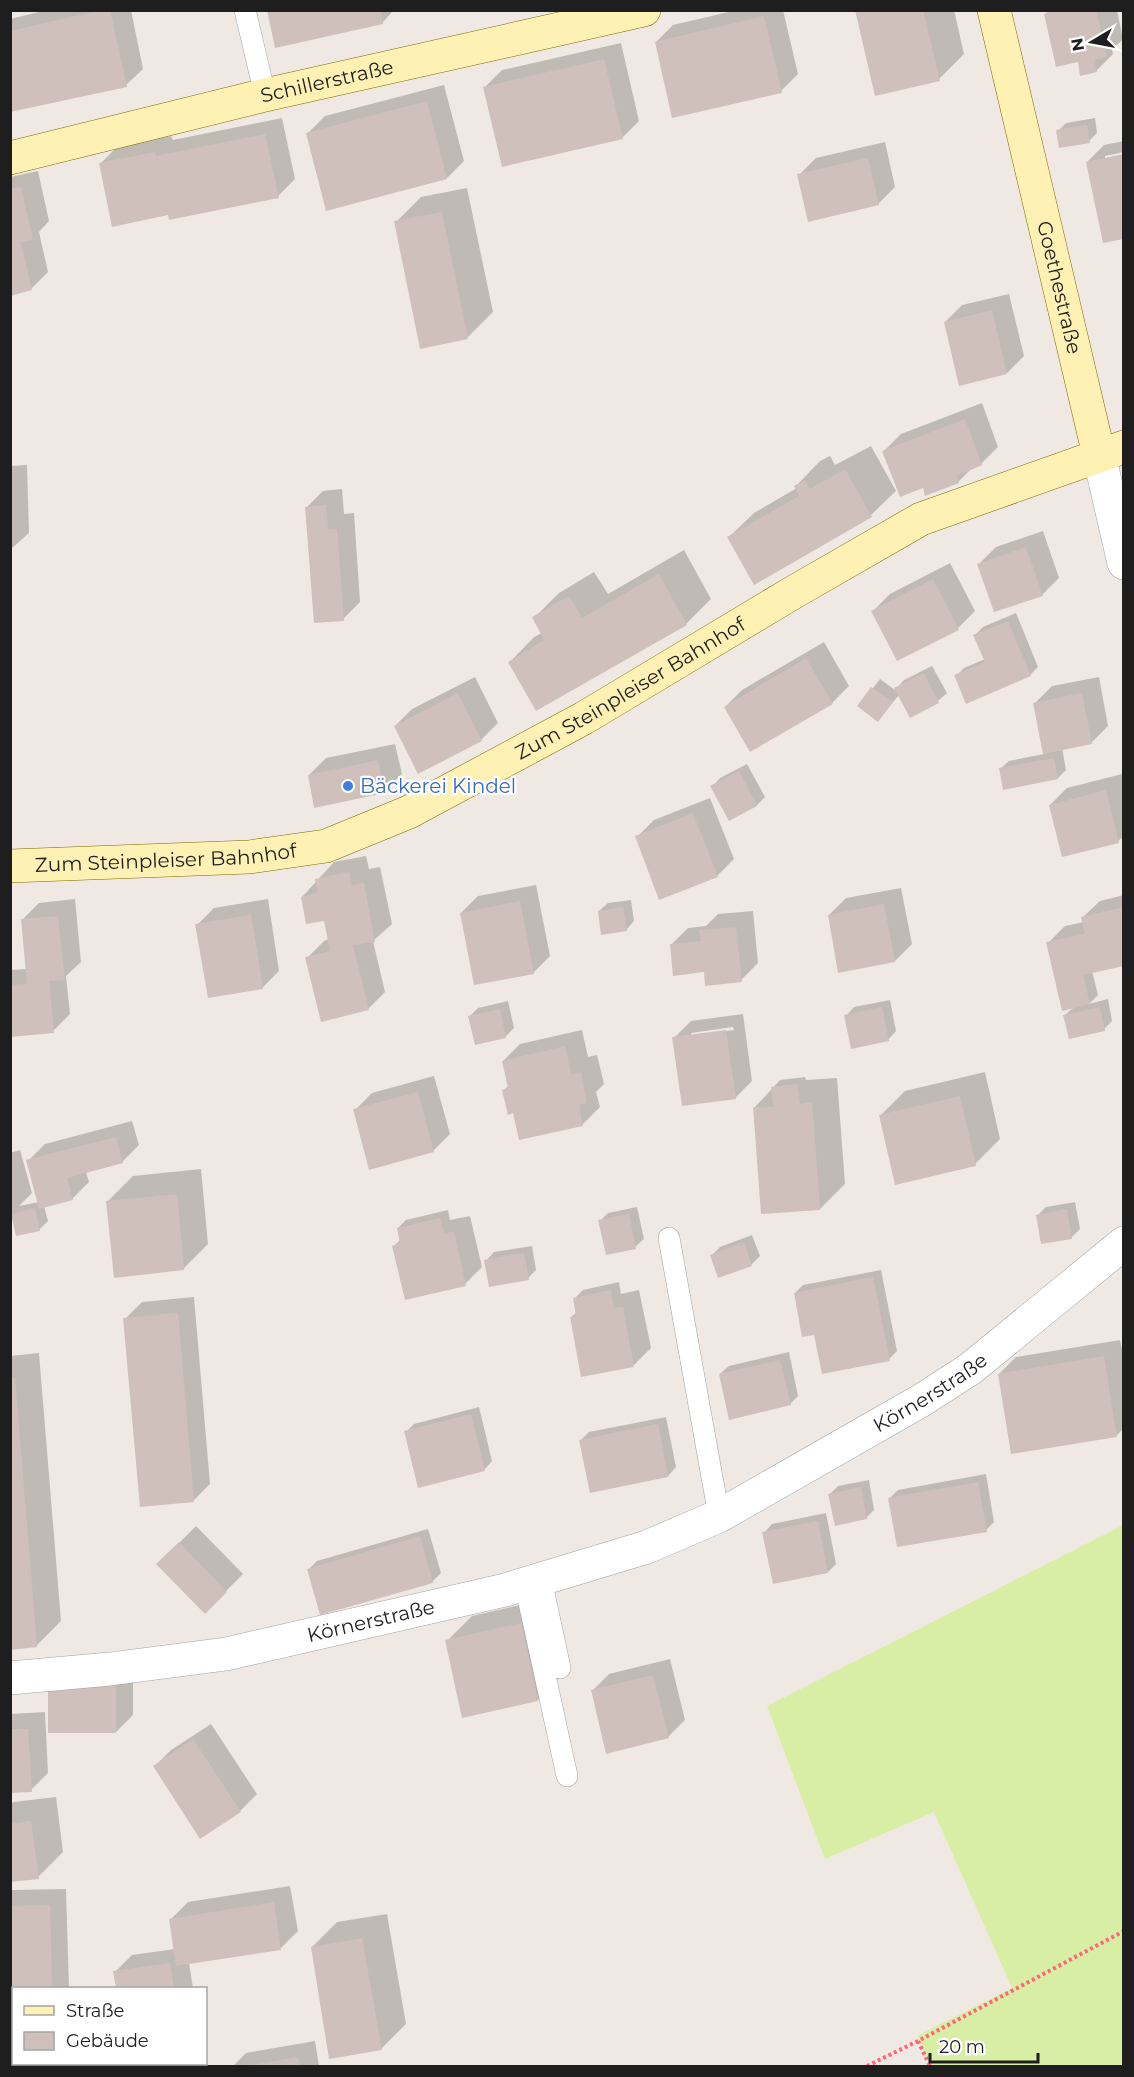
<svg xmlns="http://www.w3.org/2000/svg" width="1134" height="2077" font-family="Montserrat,sans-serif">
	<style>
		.grass { fill: #d9eea5 }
		.shadow { fill: #0003; fill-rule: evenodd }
		.building { fill: #d0c0bc }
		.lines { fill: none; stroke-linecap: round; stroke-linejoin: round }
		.lane-casing { stroke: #a2a2a2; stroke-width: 22 }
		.street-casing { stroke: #a2a2a2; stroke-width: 34 }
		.secondary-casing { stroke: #7a6c00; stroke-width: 34 }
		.path { stroke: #ff6577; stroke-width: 4; stroke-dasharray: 3 3; stroke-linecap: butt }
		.lane { stroke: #fff; stroke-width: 21 }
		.street { stroke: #fff; stroke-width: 33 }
		.secondary { stroke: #fef1b3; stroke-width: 33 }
		.shop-dot { fill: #3f7fe0; stroke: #fff; stroke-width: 2 }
		.labels { text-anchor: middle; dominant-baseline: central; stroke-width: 4.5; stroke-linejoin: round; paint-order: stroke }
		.street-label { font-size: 20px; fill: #1e1e1e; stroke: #fff }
		.shop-label { font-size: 20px; fill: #366cbe; stroke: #fff; text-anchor: start }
	</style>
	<rect width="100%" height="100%" fill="#f0e9e3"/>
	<!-- grass -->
	<path class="grass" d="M1123 1525V2066H932L917 2036 1012 1988 934 1812 825 1859 767 1706Z"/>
	<!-- shadow -->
	<path class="shadow" d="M47 10H131L143 69 126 85 10 111V19Z
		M268 10H394L382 23Z
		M737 10H783L798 74 781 91 656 42 673 25Z
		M856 10H954L964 54 939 79Z
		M1049 10H1117L1123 39 1112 50 1113 54 1096 71 1079 60 1046 14Z
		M621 43 639 121 622 138 485 87 502 70Z
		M444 85 464 161 447 178 327 209 308 133 325 116Z
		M282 118 295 179 278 196 170 214 100 164 117 147 171 136 173 140Z
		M1095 118 1097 133 1089 141 1058 131 1066 123Z
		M1124 141V152L1105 156V159L1087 162 1104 145Z
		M885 142 895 187 878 204 799 175 816 158Z
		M38 171 49 221 39 232 48 272 31 289 10 294V177Z
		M467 188 493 312 468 337 396 222 421 197Z
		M1009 294 1024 356 1007 373 945 322 962 305Z
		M982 403 998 447 981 464 972 468 958 482 924 487 884 451 901 434Z
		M871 446 896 491 871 515 729 537 754 513 797 488 796 486 820 461 830 456 835 465Z
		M27 465 29 533 10 550V466Z
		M342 489 344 514 354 513 360 602 343 619 306 508 323 491Z
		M1043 531 1059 578 1042 595 979 564 996 547Z
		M684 550 711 599 686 624 537 709 510 662 534 637 542 633 534 618 559 593 594 572 608 594Z
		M950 563 975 611 958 628 873 611 890 594Z
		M1016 613 1038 667 1030 675 956 676 964 668 985 659 975 635 983 627Z
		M824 642 849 686 832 703 751 750 725 707 742 690Z
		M932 666 947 693 938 701 910 716 899 695 878 720 859 706 880 679 895 690 904 680Z
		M475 677 498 723 481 740 418 772 395 726 412 709Z
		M1099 677 1108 726 1091 743 1062 748 1066 770 1058 778 1000 769 1009 761 1044 754 1035 703 1052 686Z
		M395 744 402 774 385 791 309 775 326 758Z
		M747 764 765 797 757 805 729 819 712 787 720 778Z
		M1122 774 1124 836 1118 841 1050 805 1067 788Z
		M710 798 734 859 717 876 637 837 654 820Z
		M366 856 369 869 380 867 392 924 373 941 385 992 368 1009 307 958 324 941 329 939 325 919 302 897 334 862Z
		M536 885 550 956 533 973 461 913 478 896Z
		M901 888 912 944 895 961 829 915 846 898Z
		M1124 895V964L1092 971 1098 995 1089 1004 1108 999 1112 1021 1104 1029 1065 1015 1074 1007 1048 943 1065 926 1084 922 1083 917 1100 901Z
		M75 899 81 962 66 976 70 1014 53 1031 10 1035V970L27 969 22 920 39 903Z
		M268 899 279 971 262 988 197 925 214 908Z
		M631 900 634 921 626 930 599 911 608 903Z
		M753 911 758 963 741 980 706 971 671 945 688 928 706 926 718 914Z
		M890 1000 896 1031 888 1040 846 1016 854 1007Z
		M508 1001 514 1028 505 1037 470 1016 478 1008Z
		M743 1014 752 1081 735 1098 674 1038 691 1021ZM733 1027 734 1030 691 1036V1033Z
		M582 1030 588 1057 597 1055 604 1084 596 1092 600 1107 583 1124 520 1138 514 1112 504 1090 509 1085 503 1061 520 1044Z
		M985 1072 1000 1139 975 1164 880 1116 905 1091Z
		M434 1076 450 1134 433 1151 355 1110 372 1093Z
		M805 1077 806 1080 837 1078 845 1184 820 1209 754 1108 780 1080Z
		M132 1121 139 1145 122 1162 86 1172 89 1182 72 1199 44 1206 48 1221 39 1230 17 1235 12 1213 10 1215V1153L20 1150 32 1193 19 1206 39 1202 28 1161 45 1144Z
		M201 1169 208 1244 183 1269 108 1201 133 1176Z
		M1075 1202 1080 1229 1071 1238 1038 1215 1046 1207Z
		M637 1207 644 1239 635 1247 600 1221 608 1213Z
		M448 1210 450 1220 470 1216 482 1267 465 1284 394 1246 401 1239 398 1228 406 1220Z
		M752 1235 760 1256 752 1264 719 1276 712 1255 720 1247Z
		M532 1246 536 1270 528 1278 486 1261 494 1252Z
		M881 1270 897 1351 889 1359 816 1333 795 1293 803 1285Z
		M619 1282 621 1294 639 1290 651 1348 634 1365 582 1375 571 1317 577 1312 574 1299 583 1290Z
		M194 1297 210 1484 193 1501 125 1319 142 1302Z
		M1120 1340 1124 1359V1428L1117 1435 999 1374 1016 1357Z
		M789 1352 798 1396 790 1404 720 1374 729 1366Z
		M39 1353 61 1621 36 1646 10 1648V1356Z
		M479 1407 492 1461 484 1470 406 1432 414 1424Z
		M666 1417 676 1467 668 1476 581 1440 589 1432Z
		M986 1474 994 1522 986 1530 890 1498 898 1490Z
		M869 1480 874 1510 866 1518 830 1494 838 1486Z
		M826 1513 836 1564 828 1572 764 1533 772 1524Z
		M196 1526 243 1574 205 1612 158 1564Z
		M428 1529 441 1573 432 1582 309 1569 317 1561Z
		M546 1599 562 1675 538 1700 447 1641 472 1616Z
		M670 1659 685 1720 668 1737 592 1691 609 1674Z
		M133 1668V1715L116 1732 50 1731Z
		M45 1712 48 1773 31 1790 10 1791V1714Z
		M211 1724 257 1794 240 1811 155 1766 171 1750Z
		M56 1797 63 1852 38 1877 10 1881V1805L13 1802Z
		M290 1886 298 1931 281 1948 189 1963 193 1988H117L115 1972 132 1955 175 1949 171 1919 188 1902Z
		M66 1889 69 1988H14L10 2050V1892L12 1890Z
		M387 1914 406 2024 381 2049 312 1947 337 1922Z
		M315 2041 319 2066H233L246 2053Z
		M132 2064H194V2066H129Z"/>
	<!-- building -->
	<path class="building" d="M102 10H110L127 87 10 112V31Z
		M267 10H380L383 24 275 48Z
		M855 10H923L940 81 875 96Z
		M1058 10H1096L1107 57 1094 60 1097 72 1080 76 1078 62 1056 67 1044 14Z
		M764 16 782 93 672 118 655 42Z
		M604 59 623 139 502 167 483 87Z
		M427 101 447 179 326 211 306 133Z
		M1087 125 1090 143 1059 148 1056 130Z
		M265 134 279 198 169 220 168 215 112 227 99 163 155 152 156 156Z
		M1124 154V239L1103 243 1086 162Z
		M868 158 879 205 808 222 797 174Z
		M21 187 33 240 21 242 32 290 10 296V189Z
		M442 212 468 339 420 349 394 221Z
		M992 310 1007 374 959 386 944 322Z
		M965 419 982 465 957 476 959 483 925 496 923 488 900 497 882 451Z
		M845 469 872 517 754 585 727 537 799 496 794 486 805 480 810 489Z
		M326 505 328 530 337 529 344 621 314 623 305 507Z
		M1026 547 1043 596 994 612 977 564Z
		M659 574 687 625 536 711 508 662 544 640 532 617 569 596 582 618Z
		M933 579 959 630 897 661 871 611Z
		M1008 621 1031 676 966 704 954 675 985 662 973 635Z
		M806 658 833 704 750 752 724 707Z
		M924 673 939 703 910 718 894 688Z
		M871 687 893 702 878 722 857 706Z
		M458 693 482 741 418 774 394 726Z
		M1082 693 1092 744 1043 754 1033 703Z
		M1054 758 1058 779 1003 790 999 768Z
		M378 760 385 793 314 808 308 775Z
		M739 771 757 806 729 821 710 786Z
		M1106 790 1119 843 1062 857 1049 805Z
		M693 813 718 877 659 900 635 836Z
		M349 872 352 885 364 883 375 942 353 945 369 1010 321 1022 305 957 330 951 324 921 306 924 301 897 318 893 315 879Z
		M520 901 534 974 474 985 460 913Z
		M884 904 895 962 838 973 828 915Z
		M623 907 627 931 601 935 598 911Z
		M1124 907V966L1083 975 1090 1004 1062 1011 1046 942 1085 934 1081 917Z
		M251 915 263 989 208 998 195 924Z
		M58 916 65 980 49 981 54 1033 10 1037V985L27 984 21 919Z
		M736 927 742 982 705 986 704 972 673 976 670 944 701 941 699 930Z
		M882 1007 889 1041 851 1049 844 1015Z
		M1100 1007 1105 1031 1069 1039 1063 1015Z
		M500 1009 506 1038 475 1045 468 1016Z
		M726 1030 736 1099 682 1106 672 1037Z
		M565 1046 571 1074 581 1072 587 1103 579 1105 583 1126 519 1140 513 1113 508 1115 502 1090 508 1088 502 1061Z
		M797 1084 800 1104 812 1102 820 1210 761 1214 753 1107H773L771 1087Z
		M418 1092 434 1152 369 1170 353 1109Z
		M960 1096 976 1166 895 1185 879 1115Z
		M116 1137 123 1163 67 1178 73 1200 39 1209 26 1160Z
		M177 1194 184 1270 114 1278 106 1201Z
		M35 1208 40 1231 16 1236 11 1214Z
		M1067 1209 1072 1239 1041 1244 1036 1215Z
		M629 1214 636 1249 606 1255 598 1220Z
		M440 1218 444 1233 454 1232 466 1286 405 1300 392 1246 400 1243 397 1228Z
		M744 1242 752 1266 718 1278 710 1255Z
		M524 1253 529 1280 489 1287 484 1260Z
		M873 1277 890 1361 822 1374 814 1335 802 1337 794 1293Z
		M611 1290 614 1308 623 1307 634 1367 581 1377 570 1317 576 1316 573 1298Z
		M178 1313 194 1502 140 1507 123 1318Z
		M1104 1356 1117 1437 1011 1454 998 1374Z
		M780 1360 791 1405 729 1420 719 1374Z
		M10 1378H15L37 1647 10 1650Z
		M471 1414 485 1471 418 1488 404 1431Z
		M658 1424 668 1477 590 1493 579 1440Z
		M978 1482 987 1532 897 1547 888 1498Z
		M861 1487 867 1519 835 1526 828 1494Z
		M818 1521 828 1573 773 1584 762 1532Z
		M420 1536 433 1583 320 1615 307 1569Z
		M179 1542 227 1592 205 1614 156 1564Z
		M521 1623 538 1701 462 1718 445 1640Z
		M653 1675 669 1738 606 1754 591 1690Z
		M48 1684H116V1733H48Z
		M10 1729H28L32 1792 10 1793Z
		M193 1739 241 1812 200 1839 153 1766Z
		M31 1821 39 1879 10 1882V1824Z
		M274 1902 281 1950 176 1966 169 1919Z
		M50 1905 52 1988H14V2052H10V1906Z
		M362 1938 382 2050 329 2059 311 1947Z
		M170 1963 174 1988H116L113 1971Z
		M298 2057 300 2066H253V2065Z
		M148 2064H175V2066H137Z"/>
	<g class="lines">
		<!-- lane casing -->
		<g class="lane-casing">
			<path id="lane" d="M245 10 265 95
				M669 1238 719 1516
				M541 1579 560 1668
				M525 1584 567 1776"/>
		</g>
		<!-- street casing -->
		<g class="street-casing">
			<g id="street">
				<path d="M1099 455 1124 563"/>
				<path id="s1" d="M10 1678 110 1669 226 1654 505 1590 647 1547 719 1516 922 1400 970 1369 1124 1243"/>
			</g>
		</g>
		<!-- secondary casing -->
		<g class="secondary-casing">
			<g id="secondary">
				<path id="s2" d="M994 10 1099 455"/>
				<path id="s3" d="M10 158 265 95 644 10"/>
				<path id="s4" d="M10 866 249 857 326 846 409 812 584 718 794 592 921 519 1124 447"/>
			</g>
		</g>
		<!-- path -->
		<path class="path" d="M918 2041 930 2066
			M867 2066 918 2041 1124 1931"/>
		<!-- lane -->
		<use href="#lane" class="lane"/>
		<!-- street -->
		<use href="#street" class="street"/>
		<!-- secondary -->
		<use href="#secondary" class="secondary"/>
	</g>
	<!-- markers -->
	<circle class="shop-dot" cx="348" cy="786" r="6"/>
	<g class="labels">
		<!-- street labels -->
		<g class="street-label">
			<text stroke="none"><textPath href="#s3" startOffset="326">Schillerstraße</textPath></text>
			<text stroke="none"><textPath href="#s2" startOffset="285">Goethestraße</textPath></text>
			<text stroke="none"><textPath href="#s4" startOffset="660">Zum Steinpleiser Bahnhof</textPath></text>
			<text stroke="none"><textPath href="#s4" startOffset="156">Zum Steinpleiser Bahnhof</textPath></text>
			<text stroke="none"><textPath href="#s1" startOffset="975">Körnerstraße</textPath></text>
			<text stroke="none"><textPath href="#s1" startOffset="366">Körnerstraße</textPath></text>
		</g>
		<!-- shop labels -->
		<g class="shop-label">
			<text x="360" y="786">Bäckerei Kindel</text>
		</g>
	</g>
	<!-- border -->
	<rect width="1134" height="2077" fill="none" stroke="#1e1e1e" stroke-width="24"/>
	<!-- legend -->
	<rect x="12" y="1987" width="195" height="78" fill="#ffffff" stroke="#a5a5a5" stroke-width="1.5"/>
	<rect x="24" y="2006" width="30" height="9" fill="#fef1b3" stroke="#a5a5a5" stroke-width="1.5"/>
	<text x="66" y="2017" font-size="18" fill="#1e1e1e">Straße</text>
	<rect x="24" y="2032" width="30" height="18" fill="#d0c0bc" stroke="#a5a5a5" stroke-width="1.5"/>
	<text x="66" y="2047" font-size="18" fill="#1e1e1e">Gebäude</text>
	<!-- north arrow -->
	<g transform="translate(1092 42) rotate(260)" stroke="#ffffff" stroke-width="4.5" paint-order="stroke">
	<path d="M0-4.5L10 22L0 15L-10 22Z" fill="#1e1e1e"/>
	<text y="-9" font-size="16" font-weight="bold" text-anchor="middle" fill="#1e1e1e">N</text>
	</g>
	<!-- scale -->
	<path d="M930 2053v9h108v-9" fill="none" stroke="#1e1e1e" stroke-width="3"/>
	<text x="939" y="2053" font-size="18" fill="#1e1e1e" stroke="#ffffff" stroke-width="4.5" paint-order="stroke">20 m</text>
</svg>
